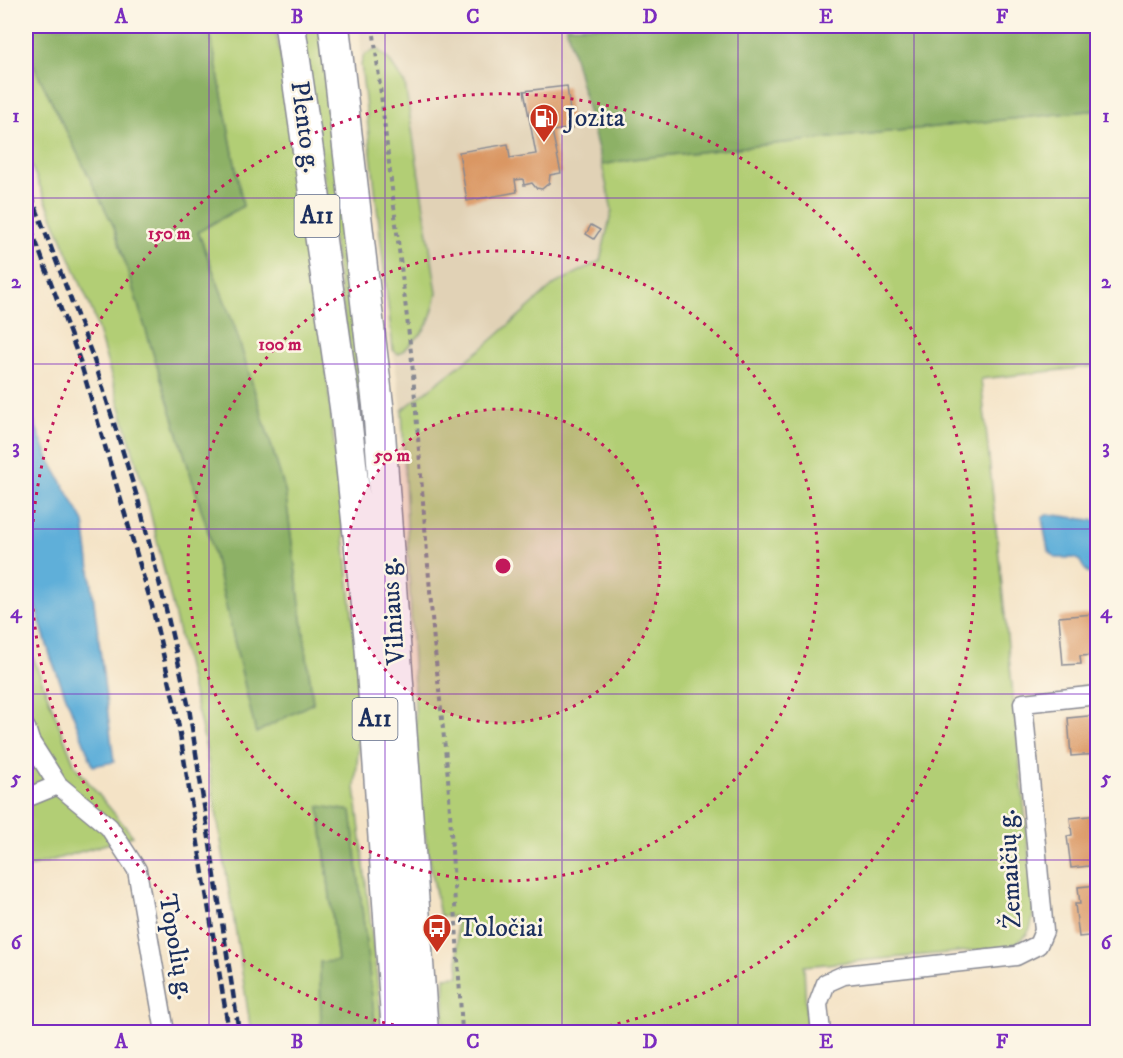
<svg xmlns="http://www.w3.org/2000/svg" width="1123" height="1058" font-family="'IM FELL DW Pica',serif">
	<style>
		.built { fill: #e1d2b6 }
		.green { fill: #b2ce74; stroke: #667e69; stroke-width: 1.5 }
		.forest { fill: #8db166; stroke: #547062; stroke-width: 1.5 }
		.water { fill: #5eafd9; stroke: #3c6f9c; stroke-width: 1.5 }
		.building { fill: #da9764 }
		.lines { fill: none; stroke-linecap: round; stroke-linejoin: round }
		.minor-casing { stroke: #888992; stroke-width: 21 }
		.trunk-casing { stroke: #888992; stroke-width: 33 }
		.path { stroke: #888992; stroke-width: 4; stroke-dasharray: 4.5 4.5; stroke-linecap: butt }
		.minor { stroke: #fff; stroke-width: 18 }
		.trunk { stroke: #fff; stroke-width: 30 }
		.rail { stroke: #1b2f5e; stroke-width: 4.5; stroke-dasharray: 9 4.5; stroke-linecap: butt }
		.grid { fill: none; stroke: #7b2cbf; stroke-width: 1.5; stroke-opacity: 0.55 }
		.ring { fill: none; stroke: #c2185b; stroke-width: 3; stroke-dasharray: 3 6 }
		.labels { text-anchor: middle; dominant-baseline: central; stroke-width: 5; stroke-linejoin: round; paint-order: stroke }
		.shield { fill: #fcf5e5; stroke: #5e6a86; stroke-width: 1.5 }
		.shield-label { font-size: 24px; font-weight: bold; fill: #1b2f5e }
		.poi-label { font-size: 26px; fill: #1b2f5e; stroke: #fcf5e5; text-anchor: start }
		.street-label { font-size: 26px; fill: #1b2f5e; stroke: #fcf5e5 }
		.centre { fill: #c2185b; stroke: #fcf5e5; stroke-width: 3 }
		.ring-label { font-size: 18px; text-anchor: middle; font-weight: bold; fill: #c2185b; stroke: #fcf5e5; stroke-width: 5; stroke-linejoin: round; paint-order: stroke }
		.neatline { fill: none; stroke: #7b2cbf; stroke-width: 2 }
		.grid-label { font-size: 20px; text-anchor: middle; font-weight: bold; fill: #7b2cbf }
	</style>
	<rect width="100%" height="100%" fill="#fcf5e5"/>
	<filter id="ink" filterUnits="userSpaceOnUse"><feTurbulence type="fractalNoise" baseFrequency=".0167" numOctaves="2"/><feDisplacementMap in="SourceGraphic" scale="12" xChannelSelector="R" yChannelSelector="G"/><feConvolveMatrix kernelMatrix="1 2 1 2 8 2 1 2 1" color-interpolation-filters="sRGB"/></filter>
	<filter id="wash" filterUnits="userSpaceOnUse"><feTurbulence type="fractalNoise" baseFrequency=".008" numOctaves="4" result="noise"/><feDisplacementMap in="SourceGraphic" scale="24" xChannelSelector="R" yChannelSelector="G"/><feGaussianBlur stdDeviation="1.35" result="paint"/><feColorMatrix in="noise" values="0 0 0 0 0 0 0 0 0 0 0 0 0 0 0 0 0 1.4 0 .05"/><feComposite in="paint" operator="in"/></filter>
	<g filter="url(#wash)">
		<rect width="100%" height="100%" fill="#f4e3c6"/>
		<!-- built -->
		<path class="built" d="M360 26H566L612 210 600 261 555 284 485 346 402 410 393 350 361 64Z"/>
		<!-- green -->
		<path class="green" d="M209 26H275L311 225 362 707 355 787 383 1032H376L351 811 319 807 338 962H320L321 1032H251L239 952 205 743 149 507 93 313 26 153V50L114 227 209 534 256 733 313 702 285 490 235 328 198 231 243 206Z
			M302 26H321L366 412 359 417Z
			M378 50 389 60 405 84 437 293C430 326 425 333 399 354L393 350 361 64 364 55 372 51Z
			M1097 110V366L981 379 1033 893C1034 923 1034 940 1002 948L804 966 807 1032H443L445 977 459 976 456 917 440 916 419 802 402 410 485 346 555 284 600 261 612 210 602 165 632 159Z
			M26 640 75 766 133 836 26 868Z"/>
		<!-- forest -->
		<path class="forest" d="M26 26H209L243 206 198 232 235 328 285 490 313 703 256 733 209 534 114 227 26 50Z
			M566 26H1097V110L632 159 602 165Z
			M319 806 351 811 376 1032H321L320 962 338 961Z"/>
		<!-- water -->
		<path class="water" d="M26 403 49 459 84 522 114 762 93 766 51 658 26 575Z
			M1048 514 1097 521V578C1088 574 1084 570 1080 561L1075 558H1056L1048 550 1042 518Z"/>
		<g id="blocks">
			<!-- building -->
			<path class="building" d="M567 86 572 128 552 131 561 173 550 175 549 183 542 189 536 188 532 183 524 185 523 179 515 180 517 192 467 201 459 152 508 144 510 158 536 154 524 91Z
				M591 225 600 230 594 239 586 234Z
				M1093 614 1094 622 1098 621V655L1080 656 1081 664 1063 665 1059 617Z
				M1098 715V754L1071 756 1068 718Z
				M1098 815V865L1071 868 1067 836 1072 835 1070 818Z
				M1098 885V935L1079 937 1075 904H1080L1078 887Z"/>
		</g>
	</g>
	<g filter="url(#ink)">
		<use href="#blocks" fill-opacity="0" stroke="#888992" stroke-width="1.5"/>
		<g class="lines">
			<!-- minor casing -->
			<g class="minor-casing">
				<path id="minor" d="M26 728 30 741 58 785 109 827 137 870 165 1032
					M26 798 58 785
					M821 1032 818 1004 826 983 844 975 1016 956 1038 945 1044 931 1023 703 1098 695"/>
			</g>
			<!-- trunk casing -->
			<g class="trunk-casing">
				<path id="trunk" d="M290 26 345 407 370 642 397 1032
					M334 26 378 405 423 1032"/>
			</g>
			<!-- path -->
			<path class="path" d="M373 26 412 361 434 642 448 777 462 1032"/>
			<!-- minor -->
			<use href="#minor" class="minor"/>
			<!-- trunk -->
			<use href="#trunk" class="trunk"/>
			<!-- rail -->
			<path class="rail" d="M26 182 94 360 139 503 165 605 189 708 239 1032
				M26 215 80 361 152 606 176 710 229 1032"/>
		</g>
	</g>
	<!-- grid -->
	<path class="grid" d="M209 26V1032M385 26V1032M562 26V1032M738 26V1032M914 26V1032M26 198H1098M26 364H1098M26 529H1098M26 694H1098M26 860H1098"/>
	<!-- distance rings -->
	<circle cx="503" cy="566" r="157" fill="#c2185b" fill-opacity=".12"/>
	<g class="ring">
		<circle cx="503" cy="566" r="157"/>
		<circle cx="503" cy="566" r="315"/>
		<path d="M429 1032A472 472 0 1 1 577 1032"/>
	</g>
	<!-- icons -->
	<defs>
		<g id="fuel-pin" transform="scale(1.5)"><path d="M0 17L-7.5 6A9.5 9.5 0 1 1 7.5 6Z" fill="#c8321e" stroke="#fcf5e5"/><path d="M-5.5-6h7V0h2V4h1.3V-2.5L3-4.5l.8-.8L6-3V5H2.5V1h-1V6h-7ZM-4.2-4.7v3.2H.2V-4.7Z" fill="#fff"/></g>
		<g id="bus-pin" transform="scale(1.5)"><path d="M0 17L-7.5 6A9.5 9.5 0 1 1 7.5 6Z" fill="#c8321e" stroke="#fcf5e5"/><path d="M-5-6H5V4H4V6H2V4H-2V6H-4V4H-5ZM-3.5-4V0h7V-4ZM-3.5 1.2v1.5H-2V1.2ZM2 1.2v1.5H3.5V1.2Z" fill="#fff"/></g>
	</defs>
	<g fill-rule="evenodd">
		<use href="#fuel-pin" x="544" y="118"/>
		<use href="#bus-pin" x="437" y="928"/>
	</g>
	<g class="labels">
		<!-- shield labels -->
		<g class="shield">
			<rect x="294.5" y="195" width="45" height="42" rx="4.5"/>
			<rect x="352.5" y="698" width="45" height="42" rx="4.5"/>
		</g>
		<g class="shield-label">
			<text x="317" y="216">A11</text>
			<text x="375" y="719">A11</text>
		</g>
		<!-- poi labels -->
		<g class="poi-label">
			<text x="565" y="118">Jozita</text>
			<text x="458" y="928">Toločiai</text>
		</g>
		<!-- street labels -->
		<g class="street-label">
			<text transform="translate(305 127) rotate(82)">Plento g.</text>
			<text transform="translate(393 611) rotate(-94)">Vilniaus g.</text>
			<text transform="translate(1010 869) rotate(-93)">Žemaičių g.</text>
			<text transform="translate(176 947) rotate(80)">Topolių g.</text>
		</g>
	</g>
	<circle cx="503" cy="566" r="9" class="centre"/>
	<g class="ring-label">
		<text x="169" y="239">150 m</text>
		<text x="280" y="350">100 m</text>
		<text x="392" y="461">50 m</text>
	</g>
	<!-- margin -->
	<rect width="1123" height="1058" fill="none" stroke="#fcf5e5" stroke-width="66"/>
	<rect x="33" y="33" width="1057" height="992" class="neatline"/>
	<g class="grid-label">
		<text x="121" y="23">A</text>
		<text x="297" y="23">B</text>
		<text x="473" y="23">C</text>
		<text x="650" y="23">D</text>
		<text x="826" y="23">E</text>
		<text x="1002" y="23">F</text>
		<text x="16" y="122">1</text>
		<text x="1106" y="122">1</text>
		<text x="16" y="288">2</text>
		<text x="1106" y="288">2</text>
		<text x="16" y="453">3</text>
		<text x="1106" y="453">3</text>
		<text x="16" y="618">4</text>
		<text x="1106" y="618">4</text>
		<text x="16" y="784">5</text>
		<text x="1106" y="784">5</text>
		<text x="16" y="949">6</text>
		<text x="1106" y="949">6</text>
		<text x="121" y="1048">A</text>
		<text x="297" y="1048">B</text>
		<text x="473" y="1048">C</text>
		<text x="650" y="1048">D</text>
		<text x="826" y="1048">E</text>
		<text x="1002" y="1048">F</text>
	</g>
</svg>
